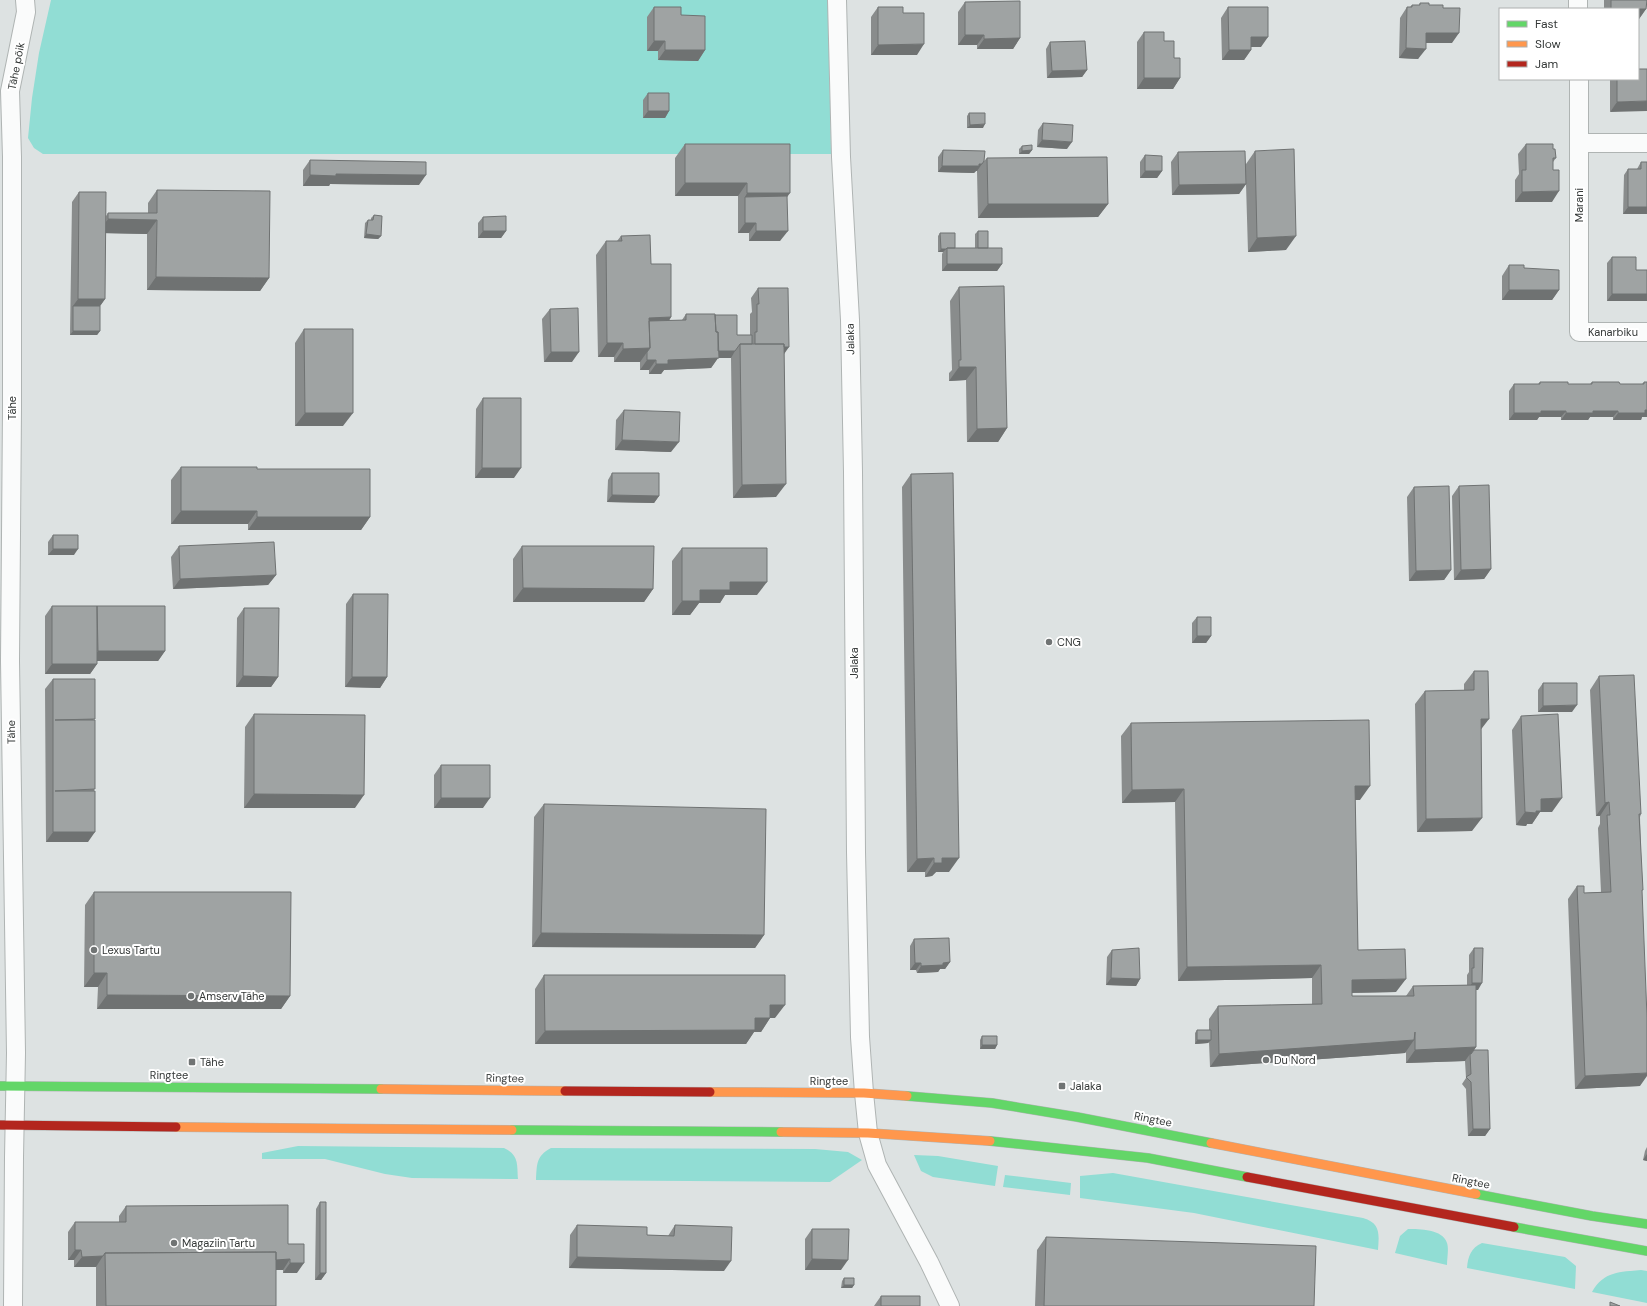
<svg xmlns="http://www.w3.org/2000/svg" width="1647" height="1306" font-family="'DM Sans',sans-serif">
	<style>
		.green { fill: #91ddd4 }
		.lines { fill: none; stroke-linecap: round; stroke-linejoin: round }
		.street-casing { stroke: #afb4b3; stroke-width: 20 }
		.fast-casing { stroke: #afb4b3; stroke-width: 10 }
		.slow-casing { stroke: #afb4b3; stroke-width: 10 }
		.jam-casing { stroke: #afb4b3; stroke-width: 10 }
		.street { stroke: #fafbfb; stroke-width: 18 }
		.fast { stroke: #63d668; stroke-width: 9 }
		.slow { stroke: #ff974d; stroke-width: 9 }
		.jam { stroke: #b3261e; stroke-width: 9 }
		.wall { fill: #898c8c }
		.shaded-wall { fill: #6f7272 }
		.building { fill: #9fa3a3; stroke: #6f7272 }
		.poi-dot { fill: #707474; stroke: #fff; stroke-width: 1.5 }
		.labels { text-anchor: middle; dominant-baseline: central; stroke-width: 4; stroke-linejoin: round; paint-order: stroke }
		.street-label { font-size: 11px; fill: #353938; stroke: #fff }
		.poi-label { font-size: 11px; fill: #353938; stroke: #fff; text-anchor: start }
	</style>
	<rect width="100%" height="100%" fill="#dde2e2"/>
	<!-- green -->
	<path class="green" d="M51 0H828L831 154H43L34 148 28 138 32 98 39 53Z
		M298 1146 504 1148C519 1155 517 1164 518 1179L412 1178 385 1174 325 1159H262V1153Z
		M551 1148 815 1149 848 1152 862 1160 830 1182 536 1180C537 1164 536 1156 551 1148Z
		M914 1155 938 1156 998 1166 995 1186 933 1177 921 1171Z
		M1113 1173 1363 1218C1381 1223 1379 1235 1378 1250L1194 1213 1080 1198V1176Z
		M1005 1175 1071 1183 1070 1195 1003 1187Z
		M1408 1229C1419 1229 1443 1229 1447 1243 1449 1249 1447 1258 1447 1265L1395 1253 1400 1236Z
		M1482 1243 1565 1257 1576 1266 1575 1289 1467 1268C1468 1256 1471 1248 1482 1243Z
		M1641 1270 1647 1271V1303L1592 1292C1604 1271 1620 1272 1641 1270Z"/>
	<g class="lines">
		<!-- street casing -->
		<g class="street-casing">
			<path id="street" d="M837 0 841 157 850 320 853 472 856 852 860 1037 864 1093 868 1133 877 1165 929 1262 950 1306
				M1578 0V9
				M1579 79V332H1647
				M1579 143H1647
				M13 1306 14 1157 16 1053 10 661 12 409V157L10 91 26 12 25 0"/>
		</g>
		<!-- fast casing -->
		<g class="fast-casing">
			<path id="fast" d="M0 1086 381 1089
				M907 1096 992 1103 1077 1117 1211 1143
				M512 1130 781 1132
				M990 1141 1148 1158 1247 1177
				M1476 1194 1592 1216 1647 1224
				M1514 1227 1647 1251"/>
		</g>
		<!-- slow casing -->
		<g class="slow-casing">
			<path id="slow" d="M381 1089 565 1091
				M710 1092 864 1093 907 1096
				M176 1127 512 1130
				M781 1132 868 1133 990 1141
				M1211 1143 1476 1194"/>
		</g>
		<!-- jam casing -->
		<g class="jam-casing">
			<path id="jam" d="M565 1091 710 1092
				M0 1125 176 1127
				M1247 1177 1514 1227"/>
		</g>
		<!-- street -->
		<use href="#street" class="street"/>
		<!-- fast -->
		<use href="#fast" class="fast"/>
		<!-- slow -->
		<use href="#slow" class="slow"/>
		<!-- jam -->
		<use href="#jam" class="jam"/>
	</g>
	<!-- wall -->
	<path class="wall" d="M1604 0H1647L1646 9 1639 19H1638V9H1604Z
		M965 2 1020 38 1013 49H977V45H958V12Z
		M1420 3 1443 8 1452 43H1426L1418 59 1399 58 1400 18 1407 7H1410L1412 5H1419Z
		M654 7 681 15 705 50 698 61 658 60V51H647V17Z
		M878 7 903 13 917 55H871V17Z
		M1228 7 1261 47H1251V50L1244 60H1222L1221 18Z
		M1144 32 1164 41 1174 58 1180 78 1173 89H1137V42Z
		M1050 42 1087 70 1082 77 1047 78 1046 49Z
		M1647 69 1610 112V79H1638Z
		M648 93 669 111 665 118H643V100Z
		M969 113 983 128H967V116Z
		M1043 123 1067 149 1037 147 1038 130Z
		M685 144 787 196 780 241H749V233H738V196H675V158Z
		M1526 144 1553 149 1556 158 1553 162 1552 202H1515V180L1519 174 1518 154Z
		M1022 146 1032 150 1029 154H1019V149Z
		M943 150 984 161 987 158 1108 204 1098 217 978 218 977 171H976L974 173 938 172V157Z
		M1255 151 1286 250 1248 252 1246 184 1239 194 1172 195 1171 162 1178 152 1246 164Z
		M1145 155 1162 171 1157 178H1140V162Z
		M310 160 419 185 330 184 329 186H303V170Z
		M1641 162 1647 214H1623L1624 175 1628 169H1637Z
		M157 190 269 278 260 291 147 290V234L105 233V299L100 306V331L97 335H70L72 202 79 192 106 216 108 213H148V203Z
		M374 215 381 236 378 239 364 238 365 223 368 220H371V218Z
		M483 217 506 231 501 238H478V223Z
		M978 231 988 248 1002 264 997 271H942V254L943 252H938V236L940 233 955 248H975V234Z
		M621 236 651 264 671 317 669 321 682 320 686 314 715 315 737 335H750V314L752 312 751 298 758 288 784 354 776 497 733 498 731 358H718L711 368 664 370 661 374H649V370H640V362H614V357H598L596 255 606 241H617Z
		M1612 257 1636 270 1647 301H1607V263Z
		M1509 265 1524 268 1559 290 1552 300H1502V276Z
		M959 287 1007 428 998 442H967L966 380 949 381V373L952 370 950 301Z
		M550 309 572 362H544L542 319Z
		M304 329 343 426H295V343Z
		M1540 382 1568 384H1590L1592 382 1620 384H1642L1644 382 1647 417H1642L1641 420H1613V417H1590L1588 420H1561V417H1539L1537 420H1509V391L1514 384H1538Z
		M483 398 514 478H475L476 409Z
		M624 410 671 452 615 450 616 420Z
		M181 467 257 469 370 517 361 530H248V524H171V480Z
		M612 473 659 496 654 503 607 502 608 480Z
		M911 474 949 872H936L932 876 925 877V872H907L902 487Z
		M1459 486 1491 569 1484 579 1454 580 1452 496Z
		M1414 487 1451 570 1444 580 1409 581 1407 497Z
		M53 535 74 555H48V542Z
		M179 546 276 575 268 585 173 589 171 557Z
		M522 546 653 589 644 602H513V559Z
		M682 548 757 595H725L720 603H699L690 615H672V561Z
		M353 594 387 677 380 688 345 687 346 604Z
		M52 606 97 607V606L165 651 158 661H97V664L90 674H45V616Z
		M244 608 278 677 271 687H236L237 618Z
		M1197 617 1211 636 1206 643H1192V623Z
		M1474 671 1481 730 1472 831 1417 832 1415 704 1425 691 1464 690V684Z
		M1599 676 1641 814 1640 817 1642 892 1640 1086 1575 1089 1568 899 1577 886 1584 893 1601 892 1598 828 1600 824V816H1596L1590 690Z
		M53 679 94 720V791L88 842H46L45 689Z
		M1543 683 1572 712H1538V690Z
		M254 714 355 808H244L245 727Z
		M1521 716 1552 812H1540L1532 824H1527L1526 826 1516 825 1512 730Z
		M1131 723 1360 800H1355L1358 950 1396 992 1352 993V996H1406L1413 986 1467 985V975L1469 972V955L1474 948 1478 990H1476V1047L1474 1050 1490 1129 1485 1136H1468L1466 1089 1462 1084 1466 1078 1465 1061 1406 1063V1052L1405 1053 1210 1067 1209 1042 1208 1043 1195 1044V1033L1197 1030H1209V1019L1218 1006 1312 1004V978L1178 981 1175 802 1122 803 1121 736Z
		M441 765 483 808H434V775Z
		M544 804 764 935 755 948 532 947 534 817Z
		M94 892 290 996 281 1009H97L98 987H84L85 905Z
		M914 939 950 962 945 969H940L938 972 917 973 916 970H910V946Z
		M1112 950 1140 979 1136 986 1106 985 1107 957Z
		M544 975 775 1018H770L761 1032H754L746 1044H535V989Z
		M982 1036 997 1045 995 1049H980V1040Z
		M1647 1147V1161L1643 1160 1645 1151Z
		M320 1202 326 1273 321 1280H315L316 1209Z
		M126 1206 288 1244 297 1273H283V1270H276V1306H96V1267H74V1260H68V1232L75 1222H119V1216Z
		M577 1225 647 1235 668 1236 675 1225 724 1271 569 1268 570 1235Z
		M812 1229 841 1270H805V1239Z
		M1046 1237 1314 1306H1035L1037 1250Z
		M844 1278 854 1285 852 1288H841L842 1281Z
		M881 1296V1306H874Z"/>
	<!-- shaded-wall -->
	<path class="shaded-wall" d="M1638 9H1646L1639 19H1638Z
		M1426 33H1459L1452 43H1419Z
		M965 35H984L977 45H958Z
		M1251 37H1268L1261 47H1244Z
		M1020 38 1013 49H977L984 39Z
		M654 41H665L658 51H647Z
		M924 44 917 55H871L878 45Z
		M1406 48 1426 49 1418 59 1399 58Z
		M665 50H705L698 61 658 60Z
		M1229 50H1251L1244 60H1222Z
		M1087 70 1082 77 1047 78 1052 71Z
		M1144 78H1180L1173 89H1137Z
		M1647 101V111L1610 112 1617 102Z
		M648 111H669L665 118H643Z
		M985 124 983 128H967L970 125Z
		M1042 140 1072 142 1067 149 1037 147Z
		M1032 150 1029 154H1019L1022 151Z
		M982 164 977 171H976L974 173 938 172 942 166Z
		M1145 171H1162L1157 178H1140Z
		M336 174 426 175 419 185 330 184 329 186H303L310 175Z
		M685 183H747L738 196H675Z
		M1246 184 1239 194 1172 195 1179 185Z
		M1559 191 1552 202H1515L1522 192Z
		M747 193H790L780 207 745 197Z
		M988 204H1108L1098 217 978 218Z
		M1628 207H1647V214H1623Z
		M108 219 157 220 147 234 98 233Z
		M745 223H756L749 233H738Z
		M483 231H506L501 238H478Z
		M756 231H788L780 241H749Z
		M366 234 381 236 378 239 364 238Z
		M1296 236 1286 250 1248 252 1257 238Z
		M941 249H946L943 252H938Z
		M947 264H1002L997 271H942Z
		M156 277 269 278 260 291 147 290Z
		M1509 290H1559L1552 300H1502Z
		M1612 294H1647V301H1607Z
		M78 299H105L98 309 73 306Z
		M671 317 662 331H647L649 318Z
		M73 331H100L97 335H70Z
		M607 343H623L614 357H598Z
		M755 347H789L782 357Z
		M650 348 640 362H614L623 349Z
		M716 351H735L731 358H718L711 368 664 370 661 374H649L656 364 668 360Z
		M551 352H579L572 362H544Z
		M647 360H656L649 370H640Z
		M959 367H976L966 380 949 381Z
		M1645 410H1647V417H1642L1641 420H1613L1618 413Z
		M1541 411H1566L1561 417H1539L1537 420H1509L1514 413Z
		M1593 411H1618L1613 417H1590L1588 420H1561L1566 413Z
		M305 413H353L343 426H295Z
		M1007 428 998 442H967L977 429Z
		M622 440 679 442 671 452 615 450Z
		M482 468H521L514 478H475Z
		M786 484 776 497 733 498 742 485Z
		M612 495 659 496 654 503 607 502Z
		M181 511H257L248 524H171Z
		M257 517H370L361 530H248Z
		M53 549H78L74 555H48Z
		M1491 569 1484 579 1454 580 1461 570Z
		M1451 570 1444 580 1409 581 1416 571Z
		M276 575 268 585 173 589 180 579Z
		M730 582H767L757 595H725L720 603H699L690 615H672L682 601 700 590Z
		M523 588 653 589 644 602H513Z
		M1197 636H1211L1206 643H1192Z
		M98 651H165L158 661H90Z
		M52 664H97L90 674H45Z
		M243 676 278 677 271 687H236Z
		M352 677H387L380 688 345 687Z
		M1577 705 1572 712H1538L1543 706Z
		M1481 719H1489L1479 732Z
		M1355 786H1370L1360 800H1346Z
		M1184 789 1175 802 1122 803 1132 790Z
		M254 794 364 795 355 808H244Z
		M441 798H490L483 808H434Z
		M1562 798 1552 812H1540L1532 824H1527L1526 826 1516 825 1525 812 1541 799Z
		M1609 802 1600 816H1596L1605 803Z
		M1482 818 1472 831 1417 832 1426 819Z
		M53 832H95L88 842H46Z
		M934 858 925 872H907L917 859Z
		M942 858H959L949 872H936L932 876 925 877 934 863Z
		M541 933 764 935 755 948 532 947Z
		M950 962 945 969H940L938 972 917 973 921 966 943 963Z
		M915 963H921L916 970H910Z
		M1321 965 1312 978 1178 981 1187 967Z
		M94 973H107L98 987H84Z
		M1111 978 1140 979 1136 986 1106 985Z
		M1406 979 1396 992 1343 993 1352 980Z
		M1472 983H1482L1478 990H1467Z
		M107 995 290 996 281 1009H97Z
		M770 1005H785L775 1018H761Z
		M755 1018H770L761 1032H754L746 1044H535L545 1031Z
		M1197 1040H1211L1208 1043 1195 1044Z
		M1414 1040 1405 1053 1210 1067 1219 1054Z
		M982 1045H997L995 1049H980Z
		M1476 1047 1470 1056V1054L1465 1061 1406 1063 1415 1050Z
		M1647 1073V1076L1640 1086 1575 1089 1585 1076Z
		M1473 1129H1490L1485 1136H1468Z
		M1647 1154V1161L1643 1160Z
		M75 1250H81L74 1260H68Z
		M103 1256 96 1267H74L82 1257Z
		M577 1257 731 1261 724 1271 569 1268Z
		M290 1259 283 1270H266L273 1260Z
		M812 1259 848 1260 841 1270H805Z
		M290 1263H304L297 1273H283Z
		M320 1273H326L321 1280H315Z
		M844 1285H854L852 1288H841Z"/>
	<!-- building -->
	<path class="building" d="M1611 0H1647L1646 9H1611Z
		M1020 1V38L984 39V35H965V2Z
		M1420 3H1429V5H1443V8H1460L1459 33H1426V49L1406 48 1407 7H1412V5H1420Z
		M654 7H681V15L705 16V50H665V41H654Z
		M878 7H903V13H924V44L878 45Z
		M1228 7H1268V37H1251V50H1229Z
		M1144 32H1164V41H1174V58H1180V78H1144Z
		M1085 41 1087 70 1052 71 1050 42Z
		M1638 69H1647V101L1617 102V79H1638Z
		M648 93H669V111H648Z
		M969 113H985V124L970 125Z
		M1043 123 1073 125 1072 142 1042 140Z
		M685 144H790V193H747V183H685Z
		M1526 144H1553V149H1555L1556 158H1553V170H1559V191L1522 192V170H1526Z
		M1032 145V150L1022 151V146Z
		M1294 149 1296 236 1257 238 1255 151Z
		M943 150 985 151 984 161 982 164H979V166H942Z
		M1245 151 1246 184 1179 185 1178 152Z
		M1145 155 1162 156V171H1145Z
		M1107 157 1108 204H988L987 158Z
		M310 160 426 162V175L336 174V176L310 175Z
		M1641 162H1647V207H1628V169H1641Z
		M157 190 270 191 269 278 156 277 157 220 108 219V213H157Z
		M79 192H106L105 299H78Z
		M787 196 788 231H756V223H745V197Z
		M374 215 382 216 381 236 366 234 368 220H373Z
		M506 216V231H483V217Z
		M978 231H988V248H978Z
		M940 233H955V248H947L946 249H941Z
		M650 235 651 264H671V317L649 318 650 348 623 349V343H607L606 241H622L621 236Z
		M947 248H1002V264H947Z
		M1612 257H1636V270H1647V294H1612Z
		M1509 265H1524V268L1559 270V290H1509Z
		M1004 286 1007 428 977 429 976 367H959V360H961L959 287Z
		M758 288H788L789 347H784V344H755V332H757V304H759Z
		M73 306H100V331H73Z
		M578 308 579 352H551L550 309Z
		M686 314H715L716 332H718L719 358 668 360V364H656V360H647V352L650 348 649 321 686 320Z
		M715 315H737V335H752V344H740L735 351H718V332H716Z
		M304 329H353V413H305Z
		M740 344H784L786 484 742 485Z
		M1540 382H1568V384H1592V382H1619L1620 384H1644V382H1647V410H1645V413H1618V411H1593V413H1566V411H1541V413H1514V384H1540Z
		M483 398H521V468H482Z
		M624 410 680 412 679 442 622 440Z
		M181 467H257V469H370V517H257V511H181Z
		M612 473H659V496L612 495Z
		M953 473 959 858H942V863H934V858L917 859 911 474Z
		M1489 485 1491 569 1461 570 1459 486Z
		M1449 486 1451 570 1416 571 1414 487Z
		M53 535H78V549H53Z
		M274 542 276 575 180 579 179 546Z
		M522 546H654L653 589 523 588Z
		M682 548H767V582H730V590H700V601H682Z
		M353 594H388L387 677H352Z
		M52 606H97V664H52Z
		M97 606H165V651H98Z
		M244 608H279L278 677 243 676Z
		M1197 617H1211V636H1197Z
		M1474 671H1488L1489 719H1481L1482 818 1426 819 1425 691 1474 690Z
		M1634 675 1641 814H1639L1643 890H1642L1647 1017V1073L1585 1076 1577 886H1584V893L1611 892 1607 815H1610L1609 802 1605 803 1599 676Z
		M53 679H95V719L55 720H95V789L55 791H95V832H53Z
		M1543 683H1577V705L1543 706Z
		M254 714 365 715 364 795 254 794Z
		M1558 714 1562 798 1541 799V811H1536V813L1525 812 1521 716Z
		M1369 720 1370 786H1355L1358 950 1405 949 1406 979 1352 980V996H1414L1413 986 1476 985V1047L1415 1050V1032L1414 1040 1219 1054 1218 1006 1322 1004 1321 965 1187 967 1184 789 1132 790 1131 723Z
		M441 765H490V798H441Z
		M544 804 766 809 764 935 541 933Z
		M94 892H291L290 996 107 995V973H94Z
		M949 938 950 962 943 963V965L921 966V963H915L914 939Z
		M1139 948 1140 979 1111 978 1112 950Z
		M1474 948H1483L1482 983H1472V968H1474Z
		M544 975H785V1005H770V1018H755V1030L545 1031Z
		M1197 1030H1211V1040H1197Z
		M982 1036H997V1045H982Z
		M1474 1050H1488L1490 1129H1473L1471 1082 1466 1077 1471 1074 1470 1054H1471Z
		M320 1202H326V1273H320Z
		M288 1205V1244H304V1263H290V1259L276 1260V1252L105 1253 103 1256 82 1257 81 1250H75V1222H126V1206Z
		M577 1225 647 1227V1235L674 1236 675 1225 732 1227 731 1261 577 1257Z
		M812 1229H849L848 1260 812 1259Z
		M1046 1237 1316 1246 1314 1306H1044Z
		M276 1252V1306H106L105 1253Z
		M844 1278H854V1285H844Z
		M881 1296H920V1306H881Z
		M1610 1302 1620 1306H1610Z"/>
	<!-- markers -->
	<g class="poi-dot">
		<circle cx="1049" cy="642" r="4"/>
		<circle cx="94" cy="950" r="4"/>
		<circle cx="191" cy="996" r="4"/>
		<circle cx="1266" cy="1060" r="4"/>
		<rect x="188" y="1058" width="8" height="8" rx="2"/>
		<rect x="1058" y="1082" width="8" height="8" rx="2"/>
		<circle cx="174" cy="1243" r="4"/>
	</g>
	<g class="labels">
		<!-- street labels -->
		<g class="street-label">
			<text transform="translate(16 66) rotate(-79)">Tähe põik</text>
			<text transform="translate(1579 205) rotate(-90)">Marani</text>
			<text x="1613" y="332">Kanarbiku</text>
			<text transform="translate(850 339) rotate(-91)">Jalaka</text>
			<text transform="translate(12 408) rotate(-90)">Tähe</text>
			<text transform="translate(854 663) rotate(-90)">Jalaka</text>
			<text transform="translate(11 732) rotate(-91)">Tähe</text>
			<text x="169" y="1075">Ringtee</text>
			<text transform="translate(505 1078) rotate(1)">Ringtee</text>
			<text x="829" y="1081">Ringtee</text>
			<text transform="translate(1153 1119) rotate(11)">Ringtee</text>
			<text transform="translate(1471 1181) rotate(11)">Ringtee</text>
		</g>
		<!-- poi labels -->
		<g class="poi-label">
			<text x="1057" y="642">CNG</text>
			<text x="102" y="950">Lexus Tartu</text>
			<text x="199" y="996">Amserv Tähe</text>
			<text x="1274" y="1060">Du Nord</text>
			<text x="200" y="1062">Tähe</text>
			<text x="1070" y="1086">Jalaka</text>
			<text x="182" y="1243">Magaziin Tartu</text>
		</g>
	</g>
	<!-- legend -->
	<rect x="1499" y="8" width="140" height="72" fill="#ffffff" stroke="#aeb0af"/>
	<rect x="1507" y="21" width="20" height="6" fill="#63d668" stroke="#aeb0af"/>
	<text x="1535" y="28" font-size="12" fill="#353938">Fast</text>
	<rect x="1507" y="41" width="20" height="6" fill="#ff974d" stroke="#aeb0af"/>
	<text x="1535" y="48" font-size="12" fill="#353938">Slow</text>
	<rect x="1507" y="61" width="20" height="6" fill="#b3261e" stroke="#aeb0af"/>
	<text x="1535" y="68" font-size="12" fill="#353938">Jam</text>
</svg>
